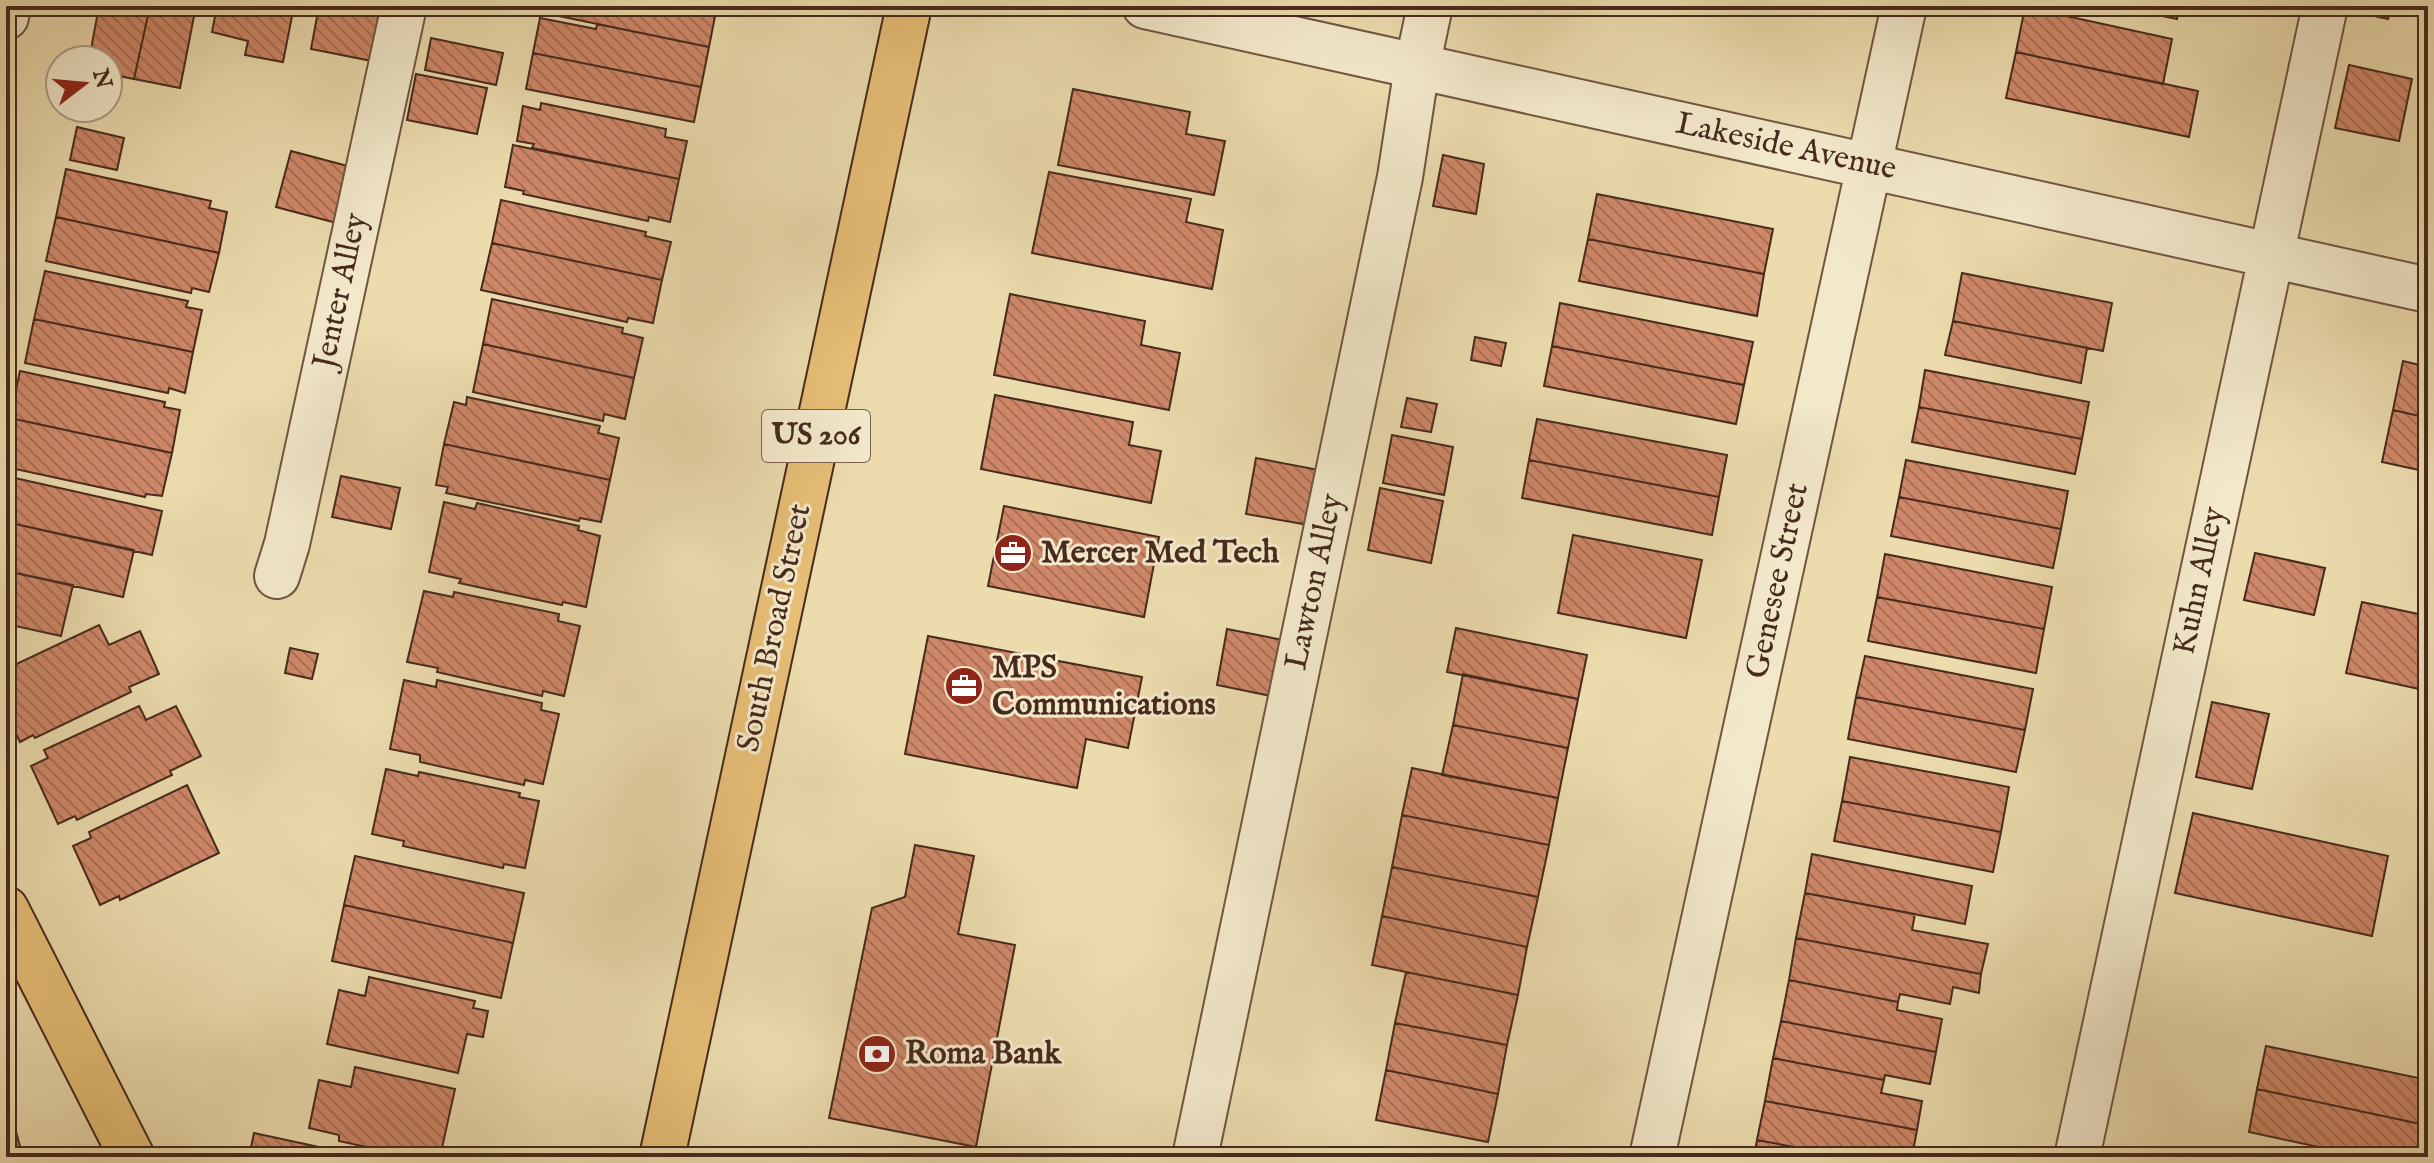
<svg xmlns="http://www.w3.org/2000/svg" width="2434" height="1163" font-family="'IM FELL English',serif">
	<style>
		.building { fill: url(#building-back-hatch); stroke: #472a1d; stroke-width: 2 }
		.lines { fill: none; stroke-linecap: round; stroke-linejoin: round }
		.minor-casing { stroke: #705641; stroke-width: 48 }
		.major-casing { stroke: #472a1d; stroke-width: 48 }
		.minor { stroke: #f2e8ca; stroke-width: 44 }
		.major { stroke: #e6be76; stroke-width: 44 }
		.labels { text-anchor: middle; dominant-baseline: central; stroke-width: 6; stroke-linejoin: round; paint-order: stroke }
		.shield { fill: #f2e8ca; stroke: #7a6351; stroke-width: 2 }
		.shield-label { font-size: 30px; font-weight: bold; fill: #472a1d }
		.street-label { font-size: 32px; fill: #472a1d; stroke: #f2e8ca }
		.poi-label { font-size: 32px; font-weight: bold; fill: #472a1d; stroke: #f2e8ca; text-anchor: start }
	</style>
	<defs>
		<pattern id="building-back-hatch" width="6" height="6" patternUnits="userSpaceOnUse" patternTransform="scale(2)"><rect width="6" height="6" fill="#ce8869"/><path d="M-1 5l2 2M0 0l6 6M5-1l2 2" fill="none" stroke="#a96f56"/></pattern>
	</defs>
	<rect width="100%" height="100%" fill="#ebdbad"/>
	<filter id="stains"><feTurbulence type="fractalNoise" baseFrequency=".0025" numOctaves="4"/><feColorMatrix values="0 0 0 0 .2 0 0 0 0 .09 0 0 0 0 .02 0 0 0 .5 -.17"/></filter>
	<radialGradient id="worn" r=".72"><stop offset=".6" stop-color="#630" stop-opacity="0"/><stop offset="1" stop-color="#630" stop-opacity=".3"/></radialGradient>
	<!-- building -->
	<path class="building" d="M99 6H150L134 79 108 74V60H89Z
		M150 6H196L180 88 134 79Z
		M217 6H294L283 62 245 55 248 41 212 32Z
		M319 6H395L372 61 311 49Z
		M521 6H717L709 47 520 8Z
		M1733 6H1764L1763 13Z
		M2115 6H2179L2177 19Z
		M2363 6H2391L2388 19 2361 13Z
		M2025 7 2172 39 2163 84 2016 52Z
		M540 18 596 29 597 24 709 47 701 87 533 53Z
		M431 38 503 53 496 85 425 70Z
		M2016 52 2198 91 2189 137 2006 98Z
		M533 53 701 87 694 122 526 89Z
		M2349 65 2412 79 2399 141 2335 128Z
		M416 74 487 88 477 134 407 120Z
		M1073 89 1190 112 1186 134 1225 141 1214 195 1058 165Z
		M541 103 666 129 665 137 687 141 679 179 532 148 534 144 517 141 523 106 540 110Z
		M77 127 124 138 117 170 70 160Z
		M513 145 679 179 670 222 649 217 648 221 523 194 524 191 505 187Z
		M291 151 359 169 344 225 276 207Z
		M1443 155 1484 164 1476 214 1433 206Z
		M66 169 211 201 209 208 227 212 219 253 56 217Z
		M1049 172 1191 199 1186 222 1223 230 1212 289 1032 253Z
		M1597 194 1773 229 1764 274 1588 239Z
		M501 200 646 232 645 236 671 242 662 280 492 243Z
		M56 217 219 253 209 292 192 288 191 293 46 261Z
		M1588 239 1764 274 1757 316 1579 281Z
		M492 243 662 280 653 323 628 318 627 322 481 290Z
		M45 271 188 301 186 307 202 310 193 352 34 319Z
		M1962 273 2112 303 2103 351 1953 321Z
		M1010 294 1145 321 1141 345 1180 353 1169 410 994 375Z
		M492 299 623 328 622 333 643 338 634 378 483 344Z
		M1560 303 1753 342 1744 385 1552 346Z
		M34 319 193 352 185 393 169 388 168 393 25 363Z
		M1953 321 2087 348 2081 383 1945 355Z
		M1475 337 1506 343 1501 366 1471 360Z
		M483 344 634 378 625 419 604 414 603 421 473 392Z
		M1552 346 1744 385 1736 424 1544 386Z
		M2403 361 2428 367V418L2393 410Z
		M1925 370 2089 402 2082 439 1919 407Z
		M20 371 165 402 164 407 180 410 172 453 10 418Z
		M995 395 1133 422 1129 445 1161 451 1151 503 981 469Z
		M467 397 600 426 598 433 619 438 610 480 444 444 454 402 466 405Z
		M1407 398 1437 404 1431 432 1401 427Z
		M1919 407 2082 439 2075 474 1912 442Z
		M2393 410 2428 418V472L2382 462Z
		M10 418 172 453 162 496 146 494 145 497 6 467V438Z
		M1537 419 1727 455 1719 497 1529 460Z
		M1392 435 1453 447 1444 495 1383 483Z
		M444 444 610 480 601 522 580 518 579 521 446 493 448 487 436 485Z
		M1256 458 1319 470 1309 525 1246 514Z
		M1529 460 1719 497 1712 535 1522 498Z
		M1906 460 2068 491 2061 529 1899 497Z
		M6 476 162 511 152 555 6 522Z
		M341 476 400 488 391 529 332 517Z
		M1380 488 1443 501 1431 563 1368 550Z
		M1899 497 2061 529 2053 568 1891 536Z
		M444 502 475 509 477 503 579 526 578 530 600 536 586 607 563 602 562 605 459 583 461 579 429 572Z
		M1004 506 1159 537 1144 617 988 586Z
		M6 522 134 550 123 597 6 571Z
		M1573 535 1702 560 1686 638 1558 613Z
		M2255 553 2325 568 2314 615 2244 600Z
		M1885 554 2052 587 2044 629 1877 597Z
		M6 571 73 585 61 636 6 624Z
		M424 591 453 597 454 592 559 614 558 621 580 626 564 696 543 691 542 696 437 672 438 668 407 662Z
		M1877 597 2044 629 2036 673 1868 641Z
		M2362 602 2428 616V691L2346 673Z
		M99 625 109 645 140 631 159 674 129 687 131 692 35 738 33 735 20 742 6 713V669Z
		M1456 628 1587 655 1578 699 1447 672Z
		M1227 629 1283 640 1271 696 1217 685Z
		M928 636 1142 677 1128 748 1086 739 1077 788 905 754Z
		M290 648 318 654 312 679 285 673Z
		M1865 656 2033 689 2025 730 1856 697Z
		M1463 674 1578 699 1568 748 1453 725Z
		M404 680 436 687 437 680 542 703 541 710 559 714 543 784 525 780 524 785 420 762V755L390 749Z
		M1856 697 2025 730 2016 772 1848 739Z
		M2212 702 2269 714 2252 789 2196 777Z
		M139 706 146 720 176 706 201 756 170 771 172 775 77 820 75 816 58 824 31 766 48 758 44 750Z
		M1453 725 1568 748 1558 798 1442 775Z
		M1850 757 2009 787 2001 832 1842 801Z
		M1412 768 1558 798 1549 845 1402 815Z
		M386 769 418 776 419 772 520 793 519 797 539 801 525 868 504 864 503 868 403 846 404 841 372 834Z
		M187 785 219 853 120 900 119 896 100 905 73 846 91 838 89 832Z
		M1842 801 2001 832 1993 872 1834 841Z
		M2193 813 2388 856 2372 936 2175 893Z
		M1402 815 1549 845 1538 897 1392 867Z
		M915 845 974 856 958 934 1015 945 976 1147 829 1118 872 908 905 897Z
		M1812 854 1972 886 1965 924 1805 893Z
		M355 856 524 893 513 943 344 905Z
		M1392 867 1538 897 1527 947 1382 916Z
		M1805 893 1915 914 1912 930 1988 944 1981 974 1796 938Z
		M344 905 513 943 501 998 332 961Z
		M1382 916 1527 947 1518 995 1372 965Z
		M1796 938 1981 974 1979 993 1953 987 1950 1004 1900 994 1898 1002 1789 980Z
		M1406 972 1518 995 1507 1045 1395 1023Z
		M369 977 475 1001 473 1008 488 1011 483 1037 467 1034 458 1073 327 1044 339 990 365 996Z
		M1789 980 1898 1002 1897 1010 1942 1019 1936 1052 1781 1021Z
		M1781 1021 1936 1052 1930 1084 1885 1075 1884 1080 1773 1058Z
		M1395 1023 1507 1045 1498 1094 1386 1070Z
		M2266 1046 2428 1080V1110L2425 1125 2257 1089Z
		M1773 1058 1884 1080 1881 1093 1922 1101 1917 1130 1765 1101Z
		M355 1067 455 1089 440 1157H411L339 1141V1135L309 1128 319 1080 351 1087Z
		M1386 1070 1498 1094 1488 1142 1376 1120Z
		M2257 1089 2425 1125 2418 1157H2365L2249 1132Z
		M1765 1101 1917 1130 1912 1157 1870 1154 1869 1157H1847L1757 1140Z
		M13 1121 23 1157H6V1123Z
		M254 1133 319 1147 317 1157H249Z
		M1757 1140 1847 1157H1754Z"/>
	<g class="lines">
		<!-- minor casing -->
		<g class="minor-casing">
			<path id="minor" d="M1145 6 2428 290
				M6 17 8 6
				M277 576 287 544 404 6
				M1195 1157 1400 177 1417 67 1430 6
				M1652 1157 1904 6
				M2077 1157 2325 6"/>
		</g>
		<!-- major casing -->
		<g class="major-casing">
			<path id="major" d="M6 909 132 1157
				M662 1157 909 6"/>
		</g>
		<!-- minor -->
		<use href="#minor" class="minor"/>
		<!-- major -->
		<use href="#major" class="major"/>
	</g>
	<!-- icons -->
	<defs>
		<g id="office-disc" transform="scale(2)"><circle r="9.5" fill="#8f2418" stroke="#f2e8ca"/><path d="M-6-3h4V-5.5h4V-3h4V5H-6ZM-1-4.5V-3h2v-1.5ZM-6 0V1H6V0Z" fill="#fff"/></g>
		<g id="bank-disc" transform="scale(2)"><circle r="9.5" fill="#8f2418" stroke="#f2e8ca"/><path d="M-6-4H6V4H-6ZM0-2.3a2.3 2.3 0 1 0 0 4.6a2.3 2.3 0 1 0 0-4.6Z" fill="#fff"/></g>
	</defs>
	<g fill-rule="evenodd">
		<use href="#office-disc" x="1013" y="553"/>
		<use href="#office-disc" x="964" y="686"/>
		<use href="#bank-disc" x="877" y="1054"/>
	</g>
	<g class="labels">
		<!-- shield labels -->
		<rect class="shield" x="762" y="410" width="108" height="52" rx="6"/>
		<g class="shield-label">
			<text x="816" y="436">US 206</text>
		</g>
		<!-- street labels -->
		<g class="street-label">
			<text transform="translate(1786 147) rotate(12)">Lakeside Avenue</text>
			<text transform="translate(341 291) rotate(-78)">Jenter Alley</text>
			<text transform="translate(1778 581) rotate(-78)">Genesee Street</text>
			<text transform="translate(2200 581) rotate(-78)">Kuhn Alley</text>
			<text transform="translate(1315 582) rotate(-78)">Lawton Alley</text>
			<text transform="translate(775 628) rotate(-78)">South Broad Street</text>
		</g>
		<!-- poi labels -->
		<g class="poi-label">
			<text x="1041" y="553">Mercer Med Tech</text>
			<text x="992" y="668">MPS<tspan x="992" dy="37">Communications</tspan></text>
			<text x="905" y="1054">Roma Bank</text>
		</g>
	</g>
	<!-- margin -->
	<rect width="2434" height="1163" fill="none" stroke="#ebdbad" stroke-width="32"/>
	<rect x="8" y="8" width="2418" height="1147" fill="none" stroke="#472a1d" stroke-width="4"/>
	<rect x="16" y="16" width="2402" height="1131" fill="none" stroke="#472a1d" stroke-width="2"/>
	<!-- north arrow -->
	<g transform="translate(84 84) rotate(74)"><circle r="38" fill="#f2e8ca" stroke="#ae9c85" stroke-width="2"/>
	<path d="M0-6L14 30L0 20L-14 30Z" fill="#8f2418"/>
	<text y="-12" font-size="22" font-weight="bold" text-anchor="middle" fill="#472a1d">N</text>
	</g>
	<rect width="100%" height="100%" filter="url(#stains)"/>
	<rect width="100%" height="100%" fill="url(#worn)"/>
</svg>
